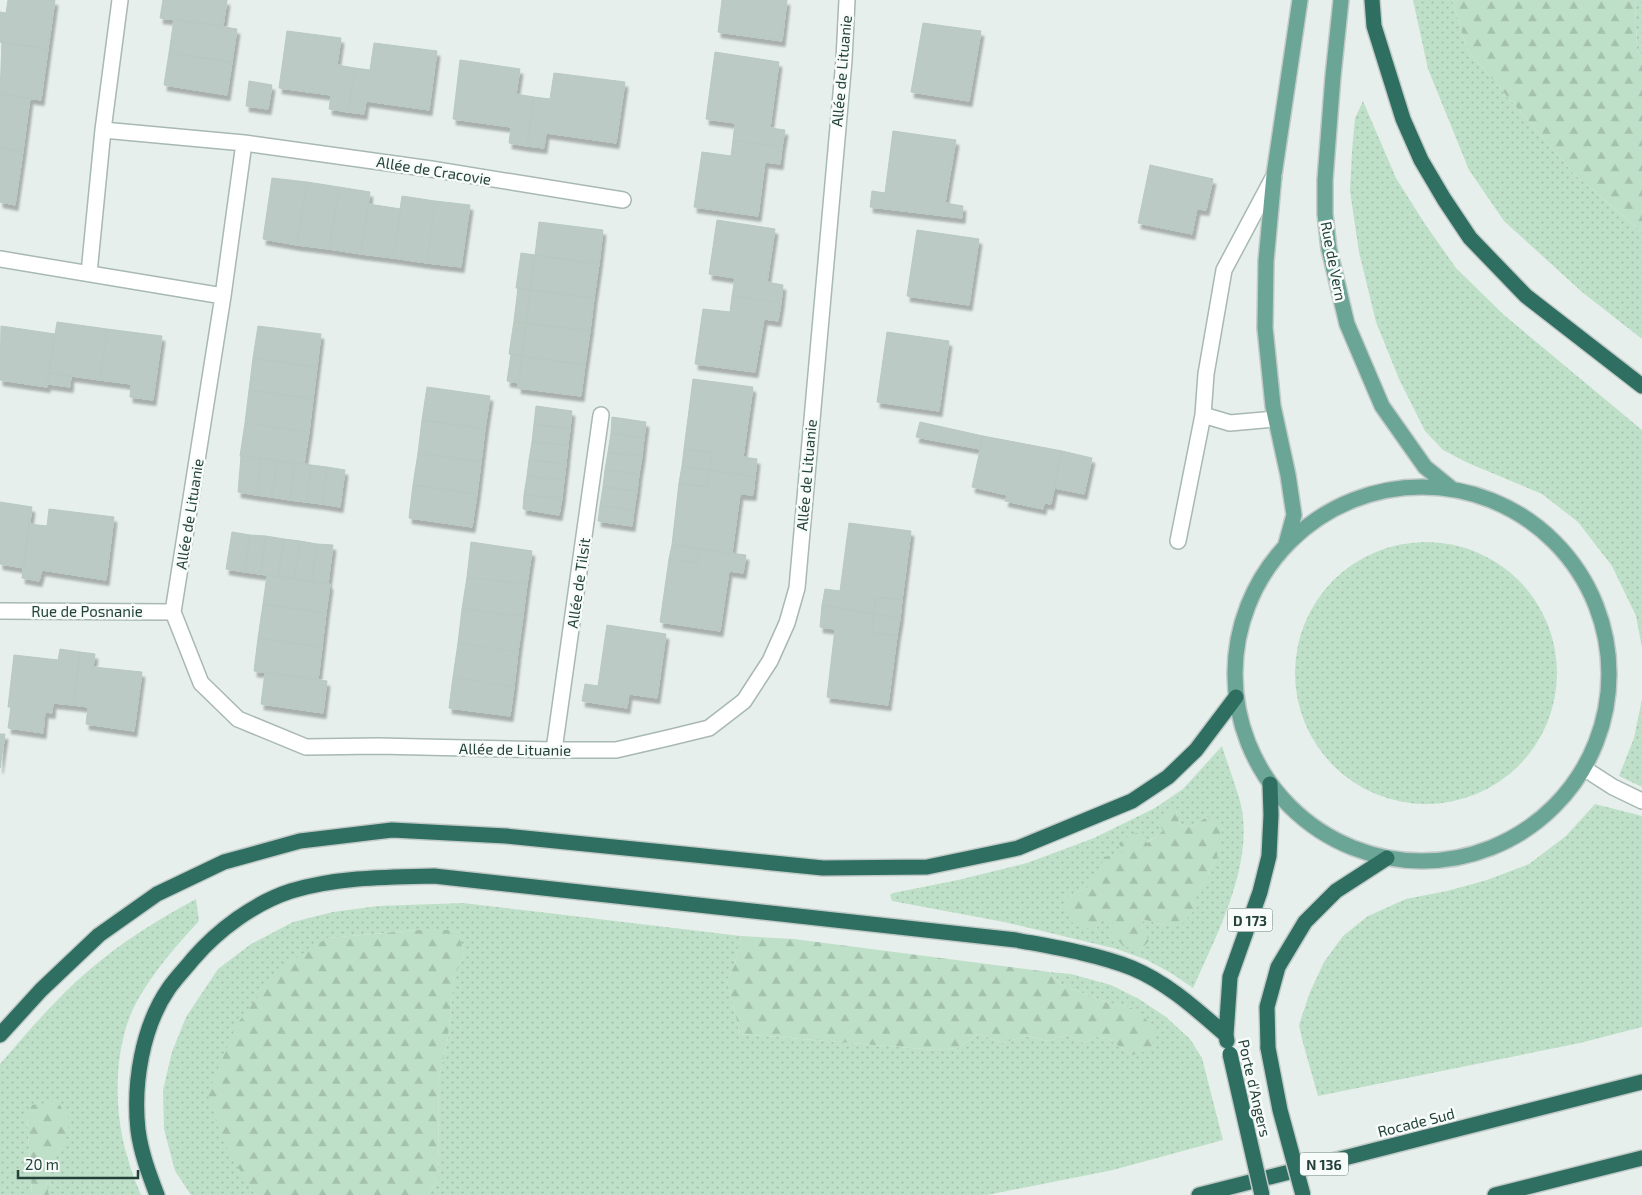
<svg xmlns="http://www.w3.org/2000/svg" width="1642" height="1195" font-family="'Exo 2',sans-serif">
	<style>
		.grass { fill: url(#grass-dots); fill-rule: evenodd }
		.forest { fill: url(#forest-firs) }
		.building { fill: #bbcac4; stroke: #b8c9c2; filter: url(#shadow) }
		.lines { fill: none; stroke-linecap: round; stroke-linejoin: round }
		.lane-casing { stroke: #a8b8b2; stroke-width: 18 }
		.street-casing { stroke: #a8b8b2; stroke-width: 18 }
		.primary-casing { stroke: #c2cac8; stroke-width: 18 }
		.highway-casing { stroke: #c2cac8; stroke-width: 18 }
		.lane { stroke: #fff; stroke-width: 15 }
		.street { stroke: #fff; stroke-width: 15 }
		.primary { stroke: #6aa596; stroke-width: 15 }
		.highway { stroke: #2f6f62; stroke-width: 15 }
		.highway-bridge-casing { stroke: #c2cac8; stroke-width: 18; stroke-linecap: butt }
		.highway-bridge { stroke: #2f6f62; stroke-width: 15 }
		.labels { text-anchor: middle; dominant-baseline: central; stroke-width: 5; stroke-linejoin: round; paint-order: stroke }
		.shield { fill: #f7fbf9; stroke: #637a73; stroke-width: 1 }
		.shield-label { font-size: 14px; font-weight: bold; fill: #24423a }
		.street-label { font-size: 15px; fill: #24423a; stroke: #f7fbf9 }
	</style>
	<defs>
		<pattern id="grass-dots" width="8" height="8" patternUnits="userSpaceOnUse" patternTransform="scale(1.25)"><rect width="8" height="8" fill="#bfe0c8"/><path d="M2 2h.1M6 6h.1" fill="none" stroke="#a4c1ad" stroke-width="1.8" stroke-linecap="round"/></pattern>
		<pattern id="forest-firs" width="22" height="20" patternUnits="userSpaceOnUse" patternTransform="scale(1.25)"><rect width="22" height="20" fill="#bfe0c8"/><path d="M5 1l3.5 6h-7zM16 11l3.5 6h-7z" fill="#a4c1ad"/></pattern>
		<filter id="shadow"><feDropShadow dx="3" dy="5.5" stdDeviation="1" flood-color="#0004"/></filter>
	</defs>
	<rect width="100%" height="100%" fill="#e6efeb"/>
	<!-- grass -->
	<path class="grass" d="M1413 0H1452L1468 51 1574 174 1642 232V339L1582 292 1504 221 1469 170 1428 69Z
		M1635 0H1642V57L1637 50Z
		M1363 101 1396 178 1425 224 1456 268 1504 315 1642 430V648L1636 616 1612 566 1578 522 1542 494 1468 463 1443 450 1425 431 1399 379 1376 322 1359 252 1350 191 1352 151 1355 118Z
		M1295 673a131 131 0 1 1 262 0a131 131 0 1 1-262 0Z
		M1642 699V787L1619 776 1634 738Z
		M1222 746C1228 766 1236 785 1241 805 1254 865 1217 934 1193 988L1171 973 1147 960 1117 949 1004 922 892 901 890 895 893 893 958 880 1027 863 1094 838 1155 808 1183 789ZM1176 811 1180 825 1190 827 1207 817 1216 861 1209 870 1207 882 1164 925 1142 919 1143 930 1113 923 1100 918 1096 930 1065 897 1089 887 1099 873 1123 853 1119 843H1146L1164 831Z
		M1595 804 1642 816V1027L1580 1043 1318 1096 1303 1043 1299 1025 1310 992 1324 962 1343 936 1368 916 1406 899 1447 891 1487 880 1529 864 1566 836Z
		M196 899 199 921C176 946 153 972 136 1003 113 1047 113 1112 128 1159 131 1171 136 1183 141 1195H49L43 1170 64 1143 27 1116 32 1195H0V1064C28 1032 55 999 87 972 120 943 157 920 196 899Z
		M463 903 741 936 735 964 727 980 740 1034 936 1050 957 1048 979 1034 1003 1043 1026 1036 1048 1041 1068 1035 1084 1043 1096 1037 1107 1038 1132 1055 1131 1008 1106 1002 1062 985 1049 972 1071 974 1111 985 1139 999 1166 1017 1190 1039 1202 1058 1223 1140 1113 1170 987 1195H427L438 1181 439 1077 448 1038 454 975 464 955 458 931 418 930 327 938 250 1188 256 1195H191L175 1171 164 1129 163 1090 172 1052 186 1017 218 969 251 944 293 922 333 912 378 906Z"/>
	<!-- forest -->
	<path class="forest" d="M1452 0H1635L1637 50 1642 57V232L1574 174 1468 51Z
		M1168 811H1176L1180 825 1190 827 1207 817 1217 821 1222 834 1216 861 1209 870 1208 882 1195 894 1198 906 1183 923 1164 925 1142 919 1143 930 1149 941 1141 949 1124 947 1110 931 1113 923 1100 919 1096 930 1074 925 1067 913 1065 897 1089 887 1090 877 1099 873 1104 857 1122 853 1119 843 1132 834 1142 832 1147 843 1163 831 1159 822Z
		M418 930H458L464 955 454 976 448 1038 439 1077 438 1181 427 1195H256L250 1188 221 1137 208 1093 237 1024 279 969 327 938Z
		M741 936 794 939 1049 972 1062 985 1106 1002 1131 1008 1141 1013 1157 1034 1150 1050 1132 1055 1107 1038 1096 1037 1084 1043 1068 1035 1048 1041 1026 1036 1003 1043 979 1034 957 1048 936 1050 740 1034 727 980 735 964Z
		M57 1101 70 1120 64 1143 44 1170 49 1195H32L27 1116 32 1105Z"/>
	<!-- building -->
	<path class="building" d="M8 0H55L48 49 0 42V12L6 13Z
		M163 0H227L223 26 160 18Z
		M722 0H787L782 41 718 32Z
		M174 19 237 29 232 62 169 53Z
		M923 23 981 31 969 101 911 92Z
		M287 31 341 38 337 65 355 68 348 112 329 109 331 95 279 88Z
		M2 42 48 49 41 100 0 94Z
		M374 43 437 51 429 110 366 101 364 114 348 112 355 68 370 70Z
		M715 52 779 62 770 128 785 130 782 147 733 140 735 123 706 119Z
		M169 53 232 62 227 95 164 85Z
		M460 60 520 69 516 94 534 97 527 146 509 143 511 127 453 119Z
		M554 73 625 82 616 143 546 133 544 148 527 146 534 97 550 99Z
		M249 81 272 85 268 109 246 106Z
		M0 94 30 98 23 151 0 148Z
		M893 131 956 140 945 203 963 206 962 218 870 207 872 191 885 193Z
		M733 140 782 147 780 164 765 162 758 216 694 207 702 152 731 156Z
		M0 148 23 151 15 205 0 202Z
		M1150 165 1213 179 1206 210 1197 209 1192 234 1138 223Z
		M272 178 307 182 297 245 263 239Z
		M307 182 339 187 329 249 297 245Z
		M339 187 370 192 361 254 329 249Z
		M402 196 435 201 427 263 393 258Z
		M435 201 470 205 461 267 427 263Z
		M368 204 401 209 393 258 361 254Z
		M717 220 775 229 767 282 783 285 781 303 732 296 735 278 709 274Z
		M539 222 603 230 599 264 535 255Z
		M917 230 979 239 969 305 907 296Z
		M521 253 535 255 530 290 516 288Z
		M535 255 599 264 594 298 530 290Z
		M518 288 530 290 526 323 514 321Z
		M530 290 594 298 590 331 526 323Z
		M732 296 781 303 778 321 764 319 755 372 695 364 703 309 730 312Z
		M514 321 526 323 522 356 509 354Z
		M57 322 107 329 100 380 49 373Z
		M526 323 590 331 585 365 522 356Z
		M1 326 55 334 47 387 0 380Z
		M258 326 321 334 317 367 253 358Z
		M107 329 162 336 153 400 130 397 131 384 100 380Z
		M887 332 949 341 939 411 877 402Z
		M511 354 522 356 519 383 507 381Z
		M522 356 585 365 581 396 518 388Z
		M253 358 317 367 313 399 249 390Z
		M49 373 71 376 70 387 48 384Z
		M693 379 753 387 743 457 757 459 755 477 709 470 712 453 684 449Z
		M427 387 490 396 485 429 422 420Z
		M249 390 313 399 309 432 245 423Z
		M536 406 572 411 570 429 534 424Z
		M612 417 646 422 644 438 611 433Z
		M422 420 485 429 481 462 418 453Z
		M920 422 983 436 980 449 916 437Z
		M245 423 309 432 304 464 240 456Z
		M534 424 570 429 568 445 532 442Z
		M611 433 644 438 642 456 608 452Z
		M983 436 1062 451 1051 504 1044 503 1043 509 1005 501 1007 495 972 487Z
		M532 442 568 445 566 464 529 460Z
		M684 449 712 453 709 470 682 466Z
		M1062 451 1092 458 1084 494 1054 488Z
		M608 452 642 456 639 474 605 470Z
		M418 453 481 462 477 494 413 485Z
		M241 456 261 458 256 495 238 492Z
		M261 458 278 461 271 497 256 495Z
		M529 460 566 464 564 480 527 476Z
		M278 461 295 463 290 500 271 497Z
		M295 463 311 465 306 502 290 500Z
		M311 465 327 467 322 504 306 502Z
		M682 466 709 470 707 487 679 483Z
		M327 467 345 470 340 507 322 504Z
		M605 470 639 474 637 491 603 487Z
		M709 470 755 477 753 495 740 494 732 553 672 545 679 483 707 487Z
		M527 476 564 480 562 498 524 495Z
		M413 485 477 494 472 527 409 518Z
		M603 487 637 491 634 510 600 506Z
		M524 495 562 498 559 515 523 509Z
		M0 502 32 507 24 568 0 564Z
		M600 506 634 510 632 526 598 521Z
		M49 509 114 517 106 580 42 570 39 581 22 578 29 524 47 526Z
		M849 523 911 531 902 600 876 597 874 614 822 605 825 589 840 591Z
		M232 532 250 535 245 572 226 569Z
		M250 535 266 536 260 574 245 572Z
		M266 536 284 539 278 577 260 574Z
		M284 539 300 541 294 579 278 577Z
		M300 541 317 544 312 582 294 579Z
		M471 542 532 551 527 584 467 577Z
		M317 544 333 545 328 584 312 582Z
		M672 545 699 549 697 563 669 559Z
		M699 549 746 555 743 573 729 571 720 631 660 622 669 559 697 563Z
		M267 575 330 584 326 613 263 604Z
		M467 577 527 584 523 616 462 609Z
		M876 597 902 600 900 619 874 614Z
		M263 604 326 613 322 647 258 638Z
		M822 605 874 614 872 633 897 636 888 705 827 697 835 629 820 627Z
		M462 609 523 616 518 652 458 643Z
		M874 614 900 619 897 636 872 633Z
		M607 625 666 634 657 698 629 694 627 708 582 701 585 684 598 686Z
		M258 638 322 647 318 680 254 671Z
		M458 643 518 652 514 687 453 677Z
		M60 649 80 652 73 705 53 703 52 713 45 712 43 733 8 728 11 707H8L14 655 58 660Z
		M80 652 95 654 93 667 142 672 134 731 86 724 88 707 73 705Z
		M265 672 327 681 323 713 261 704Z
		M453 677 514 687 510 716 449 708Z
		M0 734H5L0 768Z"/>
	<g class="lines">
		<!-- lane casing -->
		<g class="lane-casing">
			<path id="lane" d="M1585 769 1613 787 1642 801"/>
		</g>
		<!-- street casing -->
		<g class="street-casing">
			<path id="street" d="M103 130 244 143 223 296 173 612 201 683 238 719 306 747 378 746 554 750H616L668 738 709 728 744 701 770 661 787 623 797 588 844 60 847 0
				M244 143 431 169 623 200
				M1274 176 1224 270 1206 374 1203 415 1230 423 1275 419
				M0 259 223 296
				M89 273 103 130 120 0
				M1178 541 1203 415
				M0 611 173 612
				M554 750 601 415"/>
		</g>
		<!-- primary casing -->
		<g class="primary-casing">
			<path id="primary" d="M1341 0 1333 76 1325 180V214L1329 249 1347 324 1382 406 1425 467 1452 489
				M1235 674a187 187 0 1 1 374 0a187 187 0 1 1-374 0Z
				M1286 544 1294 515 1288 475 1273 406 1265 328 1266 261 1274 175 1300 0"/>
		</g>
		<!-- highway casing -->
		<g class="highway-casing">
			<path id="highway" d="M1372 0 1374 26 1403 119 1421 160 1444 199 1470 238 1526 296 1642 386
				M0 1035 41 990 99 935 157 894 224 862 300 841 392 830 506 836 823 868 927 867 1018 848 1132 801 1168 777 1196 750 1236 697
				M1227 1041 1226 1035 1230 977 1260 892 1269 856 1271 815 1270 784
				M1268 1048 1267 1007 1278 967 1305 922 1336 891 1387 858
				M157 1195C149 1174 141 1153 138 1130 133 1084 142 1027 169 988 176 978 185 969 193 959 218 930 254 903 291 891 338 877 386 877 434 876L1016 940C1053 947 1097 954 1132 968 1168 983 1197 1010 1226 1035
				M1199 1195 1642 1082
				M1495 1195 1642 1158"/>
		</g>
		<!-- lane -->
		<use href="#lane" class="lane"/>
		<!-- street -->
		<use href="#street" class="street"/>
		<!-- primary -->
		<use href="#primary" class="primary"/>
		<!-- highway -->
		<use href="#highway" class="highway"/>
		<!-- highway-bridge casing -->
		<g class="highway-bridge-casing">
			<path id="highway-bridge" d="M1268 1048 1280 1110 1303 1195
				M1230 1054 1262 1195"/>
		</g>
		<!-- highway-bridge -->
		<use href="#highway-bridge" class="highway-bridge"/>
	</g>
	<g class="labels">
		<!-- shield labels -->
		<g class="shield">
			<rect x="1227.5" y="908.5" width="45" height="23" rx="4"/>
			<rect x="1300" y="1152.5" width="48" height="23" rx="4"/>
		</g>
		<g class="shield-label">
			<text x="1250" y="920">D 173</text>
			<text x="1324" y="1164">N 136</text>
		</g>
		<!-- street labels -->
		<g class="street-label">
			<text transform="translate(841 71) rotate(-85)">Allée de Lituanie</text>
			<text transform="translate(434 170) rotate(9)">Allée de Cracovie</text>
			<text transform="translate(1334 261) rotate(79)">Rue de Vern</text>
			<text transform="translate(806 475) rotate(-85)">Allée de Lituanie</text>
			<text transform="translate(189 514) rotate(-81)">Allée de Lituanie</text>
			<text transform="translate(578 583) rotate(-82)">Allée de Tilsit</text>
			<text x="87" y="611">Rue de Posnanie</text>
			<text transform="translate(515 749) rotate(1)">Allée de Lituanie</text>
			<text transform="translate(1255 1088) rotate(77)">Porte d'Angers</text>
			<text transform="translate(1416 1122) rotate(-14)">Rocade Sud</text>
		</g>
	</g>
	<!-- scale -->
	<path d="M18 1170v8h120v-8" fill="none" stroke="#24423a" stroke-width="2.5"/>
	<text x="25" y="1170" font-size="15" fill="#24423a" stroke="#f7fbf9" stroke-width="4" paint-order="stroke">20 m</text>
</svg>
